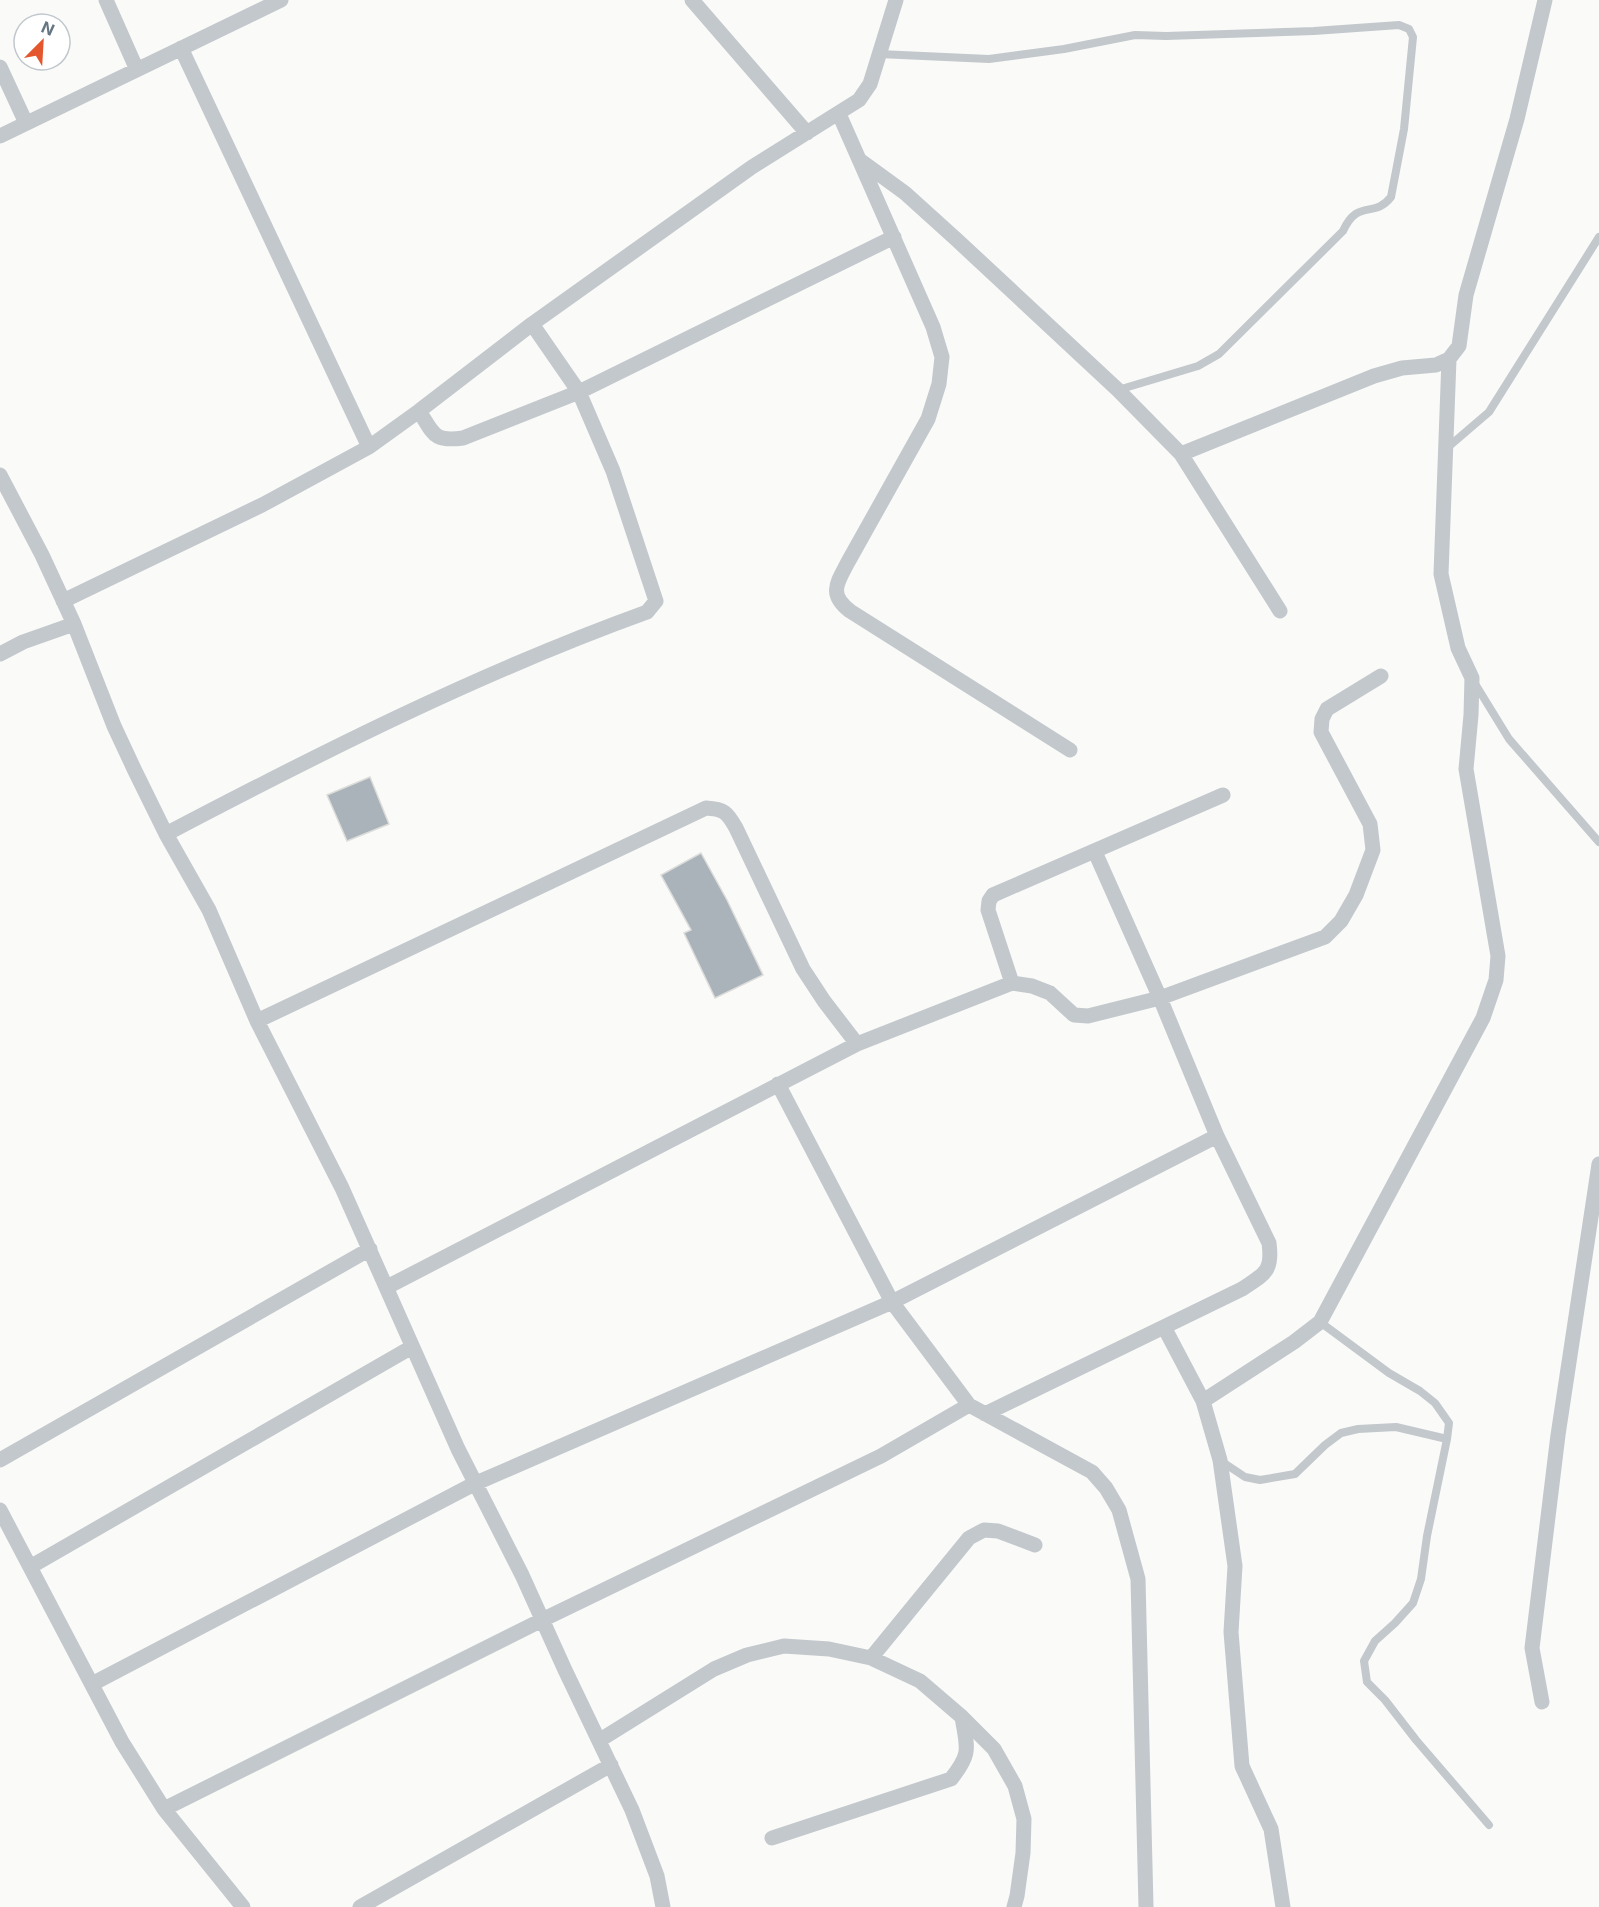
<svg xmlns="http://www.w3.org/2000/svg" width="1599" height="1907" font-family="Inter,sans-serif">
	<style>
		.building { fill: #aab3b9; stroke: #dcdcda; stroke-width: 1.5 }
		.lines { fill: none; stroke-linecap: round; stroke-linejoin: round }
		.service { stroke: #c3c8cc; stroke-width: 8 }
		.minor { stroke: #c3c8cc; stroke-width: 15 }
	</style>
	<rect width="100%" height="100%" fill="#fafaf8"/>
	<!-- building -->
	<path class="building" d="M370 777 389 824 347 841 327 795Z
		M701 853 727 900 763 975 715 998 684 933 691 930 661 875Z"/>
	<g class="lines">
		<!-- service -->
		<path class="service" d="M879 54 989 59 1064 49 1135 35 1166 36 1314 31 1399 25 1409 29 1413 37 1404 129 1391 197C1374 219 1358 198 1343 231L1219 354 1198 366 1118 390
			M1447 448 1489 412 1599 237
			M1474 682 1509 739 1599 842
			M1320 1322 1389 1373 1420 1391 1435 1403 1449 1423 1447 1439 1427 1536 1421 1579 1413 1603 1395 1623 1375 1641 1364 1661 1367 1682 1385 1700 1416 1740 1489 1825
			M1221 1461 1245 1477 1260 1480 1295 1474 1325 1445 1341 1433 1358 1429 1396 1427 1447 1439"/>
		<!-- minor -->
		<path class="minor" d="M106 0 137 70
			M692 0 807 133
			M181 48 369 447
			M0 67 26 123
			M839 114 933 327 942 357 939 384 928 419 848 562C837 583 828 594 850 611L1070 750
			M0 136 281 0
			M861 161 905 193 957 240 1118 390 1181 454 1280 611
			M419 411C434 434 433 442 463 438L579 392 894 237
			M1181 454 1374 376 1402 368 1436 365 1449 359
			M0 475 42 555 74 624 114 726 135 771 166 834 209 910 257 1021 342 1188 458 1449 522 1575 565 1670 632 1810 657 1876 663 1907
			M63 601 262 505 369 447 419 411 532 324 752 167 859 100 870 84 896 0
			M0 654 23 642 74 624
			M166 834C322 752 481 672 647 612L656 601 613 471 579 392 532 324
			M1012 983 988 910 989 901 993 895 1223 795
			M257 1021 706 808C724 809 727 812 736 828L803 969 824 1001 857 1044
			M778 1084 892 1302 969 1405 1092 1472 1106 1488 1119 1510 1138 1579 1146 1907
			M387 1287 857 1044 1012 983 1032 986 1050 993 1074 1015 1088 1016 1160 998 1325 937 1341 921 1356 895 1373 850 1370 824 1321 732 1322 719 1327 709 1381 676
			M1164 1327 1203 1401 1220 1460 1235 1566 1231 1632 1242 1766 1271 1829 1283 1907
			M1203 1401 1294 1342 1320 1322 1483 1018 1496 980 1498 956 1466 769 1471 715 1472 678 1458 648 1441 574 1449 359 1459 346 1466 295 1517 119 1545 0
			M985 1414 1242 1289C1264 1274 1273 1272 1269 1243L1217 1136 1160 998 1095 852
			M0 1460 370 1249
			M0 1510 122 1742 164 1809 243 1907
			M30 1567 412 1347
			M871 1658 969 1538 984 1530 998 1531 1035 1545
			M92 1684 474 1484 892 1302 1217 1136
			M1542 1702 1532 1648 1558 1435 1599 1164
			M600 1740 714 1669 747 1655 784 1646 829 1649 871 1658 920 1681 962 1717 994 1749 1015 1786 1024 1819 1023 1853 1017 1896 1014 1907
			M164 1809 542 1620 881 1456 969 1405
			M772 1838 951 1779C972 1753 967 1748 962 1717
			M360 1907 611 1765"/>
	</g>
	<!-- north arrow -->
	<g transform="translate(42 42) rotate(24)"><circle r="28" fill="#ffffff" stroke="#c1c8cd" stroke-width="1.5"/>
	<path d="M0-4.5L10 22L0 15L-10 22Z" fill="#e4572e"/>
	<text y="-9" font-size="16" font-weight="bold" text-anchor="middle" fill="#657683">N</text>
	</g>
</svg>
